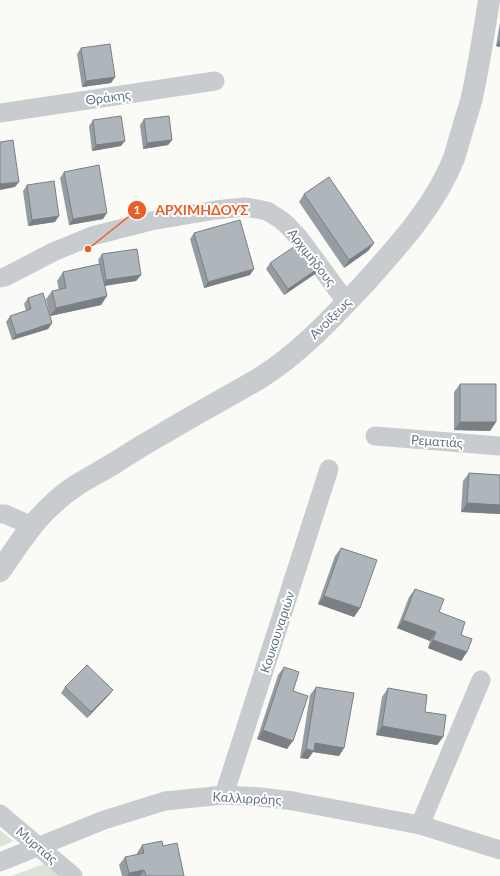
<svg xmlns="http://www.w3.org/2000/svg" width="500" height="876" font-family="Lato,sans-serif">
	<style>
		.green { fill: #dbe2d8 }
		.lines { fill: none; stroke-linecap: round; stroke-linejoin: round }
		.minor { stroke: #c8cccf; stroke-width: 19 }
		.tertiary { stroke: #c8cccf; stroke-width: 22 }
		.wall { fill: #969da2 }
		.shaded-wall { fill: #7a7f84 }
		.building { fill: #aeb6bc; stroke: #7a7f84 }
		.labels { text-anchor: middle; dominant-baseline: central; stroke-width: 4; stroke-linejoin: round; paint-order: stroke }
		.street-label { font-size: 13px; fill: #647484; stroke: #fff }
		.leader { fill: none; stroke: #ea5f27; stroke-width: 1.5 }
		.callout-dot { fill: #ea5f27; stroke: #fff; stroke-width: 1.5 }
		.mark-label { font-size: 12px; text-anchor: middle; font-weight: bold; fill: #fff }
		.callout-label { font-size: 14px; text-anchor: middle; font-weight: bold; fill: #ea5f27; stroke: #fff; stroke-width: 4; stroke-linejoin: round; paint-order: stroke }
	</style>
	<rect width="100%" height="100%" fill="#fafaf7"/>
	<!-- green -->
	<path class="green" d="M0 830 13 841 0 847Z
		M44 864 58 876H11Z"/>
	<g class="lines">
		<!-- minor -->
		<path class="minor" d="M0 113 215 81
			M0 278 5 277 53 252 92 236 151 221 216 210 244 207 257 209 267 211 280 219 287 225 300 239 347 303
			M375 436 500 446
			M0 514H5L32 526
			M224 795 329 469
			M0 814 73 876
			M420 825 481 680
			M0 862 104 820 165 801 224 795 261 797 293 801 420 825 500 850"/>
		<!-- tertiary -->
		<path class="tertiary" d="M0 571C17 547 32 522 54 503 71 486 93 476 113 464 130 453 146 443 164 433 195 414 228 397 260 378 300 353 333 317 365 283 399 245 435 206 454 158 457 149 459 140 462 131 465 120 469 109 472 97 479 65 484 32 489 0"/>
	</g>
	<!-- wall -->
	<path class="wall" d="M500 23V47L496 46Z
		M81 48 115 77 111 83 82 87 77 54Z
		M144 119 172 140 168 145 143 149 140 125Z
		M93 120 121 146 92 151 89 126Z
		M64 172 103 219 69 225 60 178Z
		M27 185 55 222 28 226 23 191Z
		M304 194 374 243 368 251 344 268 299 202Z
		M194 233 250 275 204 288 190 239Z
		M102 254 141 275 136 281 105 286 101 305 50 316 46 299 52 291 59 290 57 281 63 272 99 264 98 260Z
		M270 263 319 268 315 274 284 295 266 269Z
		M28 298 52 323 48 329 12 340 6 322 10 316 26 311 24 304Z
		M460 384 496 422 490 431 454 430V392Z
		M469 473 500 475V514L461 512 463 481Z
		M341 548 360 608 354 617 318 604 335 556Z
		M415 589 439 612 461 635 467 652 461 661 428 648 430 641 397 628 409 597Z
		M284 667 293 691 287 749 257 739 278 675Z
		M65 687 113 690 109 695 87 718 61 693Z
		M316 687 344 748 339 756 313 752 308 759 300 758 310 695Z
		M388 688 443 737 437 745 376 735 382 697Z
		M142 845 163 846 184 876H122L119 865 125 857 137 855V853Z"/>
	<!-- shaded-wall -->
	<path class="shaded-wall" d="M500 40V47L496 46Z
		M115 77 111 83 82 87 86 81Z
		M172 140 168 145 143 149 147 143Z
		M125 141 121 146 92 151 96 145Z
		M19 182 15 187 0 190V184Z
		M107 213 103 219 69 225 73 219Z
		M59 216 55 222 28 226 32 220Z
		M374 243 368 251 344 268 349 260Z
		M319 268 315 274 284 295 288 289Z
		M254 269 250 275 204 288 208 282Z
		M141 275 136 281 102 286 106 280Z
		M107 296 101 305 50 316 56 308Z
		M52 323 48 329 12 340 16 335Z
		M460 422H496L490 431 454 430Z
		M467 503 500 505V514L461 512Z
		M324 596 360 608 354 617 318 604Z
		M403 620 436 632 430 641 397 628Z
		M433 640 467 652 461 661 428 648Z
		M113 690 109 695 87 718 91 712Z
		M382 726 443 737 437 745 376 735Z
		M263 730 293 741 287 749 257 739Z
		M315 743 344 748 339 756 313 752 308 759 300 758 306 749Z
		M144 870 140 876H127L129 873Z"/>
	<!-- building -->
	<path class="building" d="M110 44 115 77 86 81 81 48Z
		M121 116 125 141 96 145 93 120Z
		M169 116 172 140 147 143 144 119Z
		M13 140 19 182 0 184V142Z
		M99 165 107 213 73 219 64 172Z
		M329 177 374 243 349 260 304 194Z
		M54 181 59 216 32 220 27 185Z
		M240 220 254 269 208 282 194 233Z
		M301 242 319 268 288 289 270 263Z
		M137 249 141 275 106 280 102 254Z
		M100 264 107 296 56 308 52 291 66 288 63 272Z
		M43 293 52 323 16 335 10 316 31 309 28 298Z
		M460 384H496V422H460Z
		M469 473 500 475V505L467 503Z
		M341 548 377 560 360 608 324 596Z
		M415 589 444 599 439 612 465 622 461 635 472 639 467 652 433 640 436 632 403 620Z
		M87 665 113 690 91 712 65 687Z
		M284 667 299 672 293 691 308 696 293 741 263 730Z
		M316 687 354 693 344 748 315 743 314 751 306 749Z
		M388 688 427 695 425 712 446 715 443 737 382 726Z
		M162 841 163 846 177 843 184 876H146L144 870 129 873 125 857 144 853 142 845Z"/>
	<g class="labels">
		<!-- street labels -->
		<g class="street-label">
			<text transform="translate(108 97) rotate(-8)">Θράκης</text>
			<text transform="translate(312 257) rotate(52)">Αρχιμήδους</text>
			<text transform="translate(330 318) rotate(-45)">Ανοίξεως</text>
			<text transform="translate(437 441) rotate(4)">Ρεματιάς</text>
			<text transform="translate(277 632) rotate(-72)">Κουκουναριών</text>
			<text transform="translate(247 798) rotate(3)">Καλλιρρόης</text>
			<text transform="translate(37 845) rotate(40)">Μυρτιάς</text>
		</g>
	</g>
	<!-- callouts -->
	<path class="leader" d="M88 249L137 210"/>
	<g class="callout-dot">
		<circle cx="88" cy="249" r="4"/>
		<circle cx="137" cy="210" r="10"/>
	</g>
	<g class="mark-label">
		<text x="137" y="214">1</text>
	</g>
	<g class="callout-label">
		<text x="202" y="215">ΑΡΧΙΜΗΔΟΥΣ</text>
	</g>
</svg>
